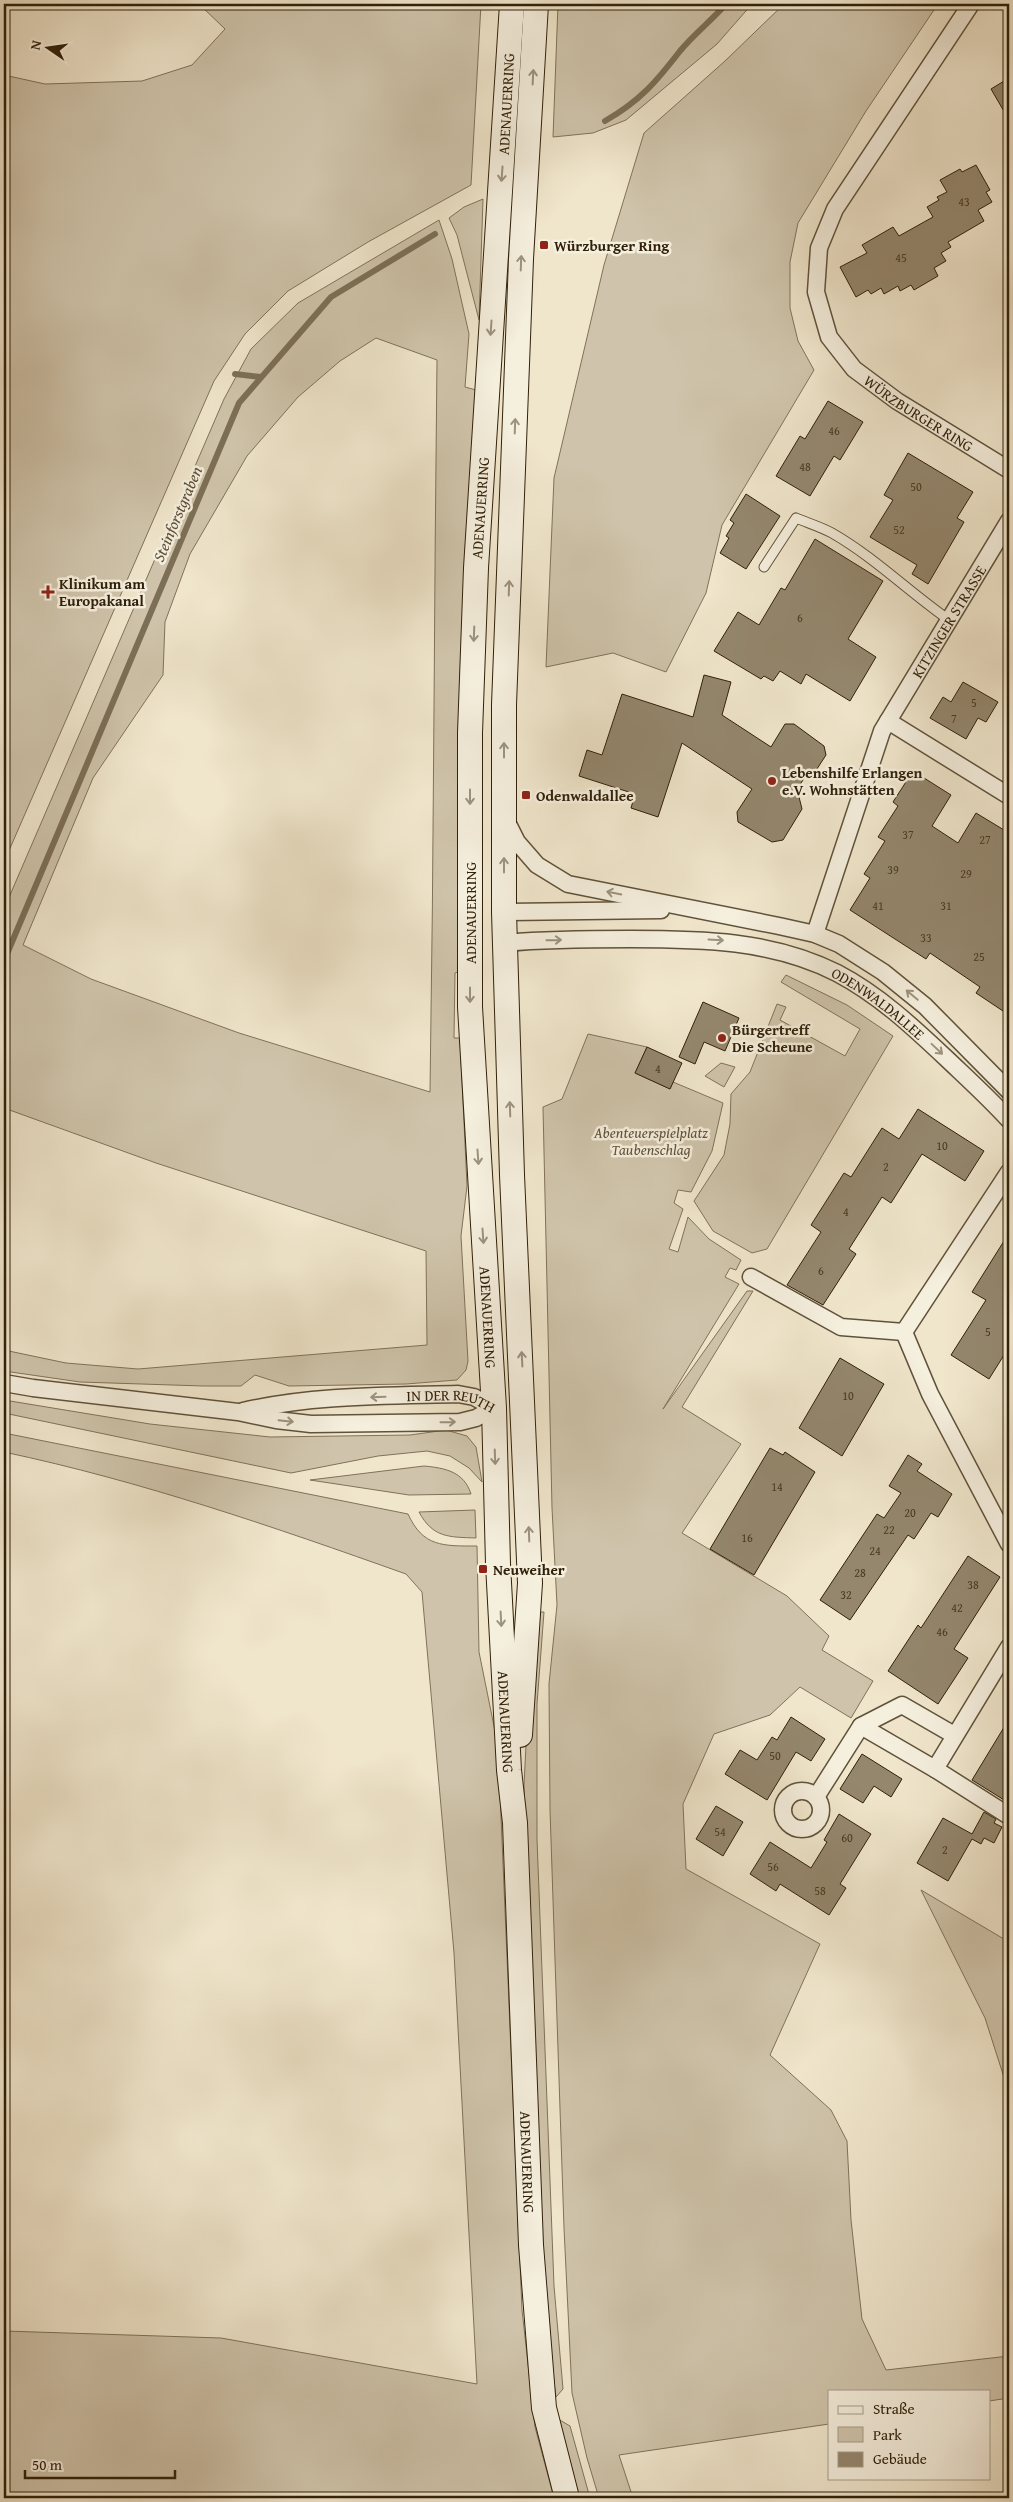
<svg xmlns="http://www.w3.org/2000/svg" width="1013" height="2502" font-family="'Gentium Book Plus',serif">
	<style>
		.green { fill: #cfc4ab; stroke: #80725a; fill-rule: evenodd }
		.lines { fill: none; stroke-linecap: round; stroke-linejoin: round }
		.stream { stroke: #7c6f56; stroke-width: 6 }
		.building { fill: #94876e; stroke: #302009 }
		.service-casing { stroke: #60523a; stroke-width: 11 }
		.minor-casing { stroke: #60523a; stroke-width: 19 }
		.secondary-casing { stroke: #302009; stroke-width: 26 }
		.service { stroke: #f5efde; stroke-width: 9 }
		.minor { stroke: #f5efde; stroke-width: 16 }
		.secondary { stroke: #f5efde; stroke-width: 24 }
		.oneway { stroke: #9c927e }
		.poi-dot { fill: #8f2418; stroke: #f5efde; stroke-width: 2 }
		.labels { text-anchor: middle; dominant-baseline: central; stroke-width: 5; stroke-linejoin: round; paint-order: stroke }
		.number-label { font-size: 12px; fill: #493a22 }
		.street-label { font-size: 15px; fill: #302009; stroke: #f5efde }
		.poi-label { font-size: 15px; font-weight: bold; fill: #302009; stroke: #f5efde; text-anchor: start }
		.park-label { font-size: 15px; font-style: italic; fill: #60513a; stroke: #f5efde }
		.water-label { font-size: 16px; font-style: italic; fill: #5c4e36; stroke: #f5efde }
	</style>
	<rect width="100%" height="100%" fill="#f0e6cc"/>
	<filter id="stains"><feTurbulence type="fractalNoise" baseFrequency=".004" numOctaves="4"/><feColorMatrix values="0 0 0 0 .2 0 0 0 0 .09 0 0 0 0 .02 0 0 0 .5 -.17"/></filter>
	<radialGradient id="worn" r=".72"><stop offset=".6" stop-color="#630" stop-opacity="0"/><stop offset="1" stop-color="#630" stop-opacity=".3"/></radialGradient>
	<!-- green -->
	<path class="green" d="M199 4H481L471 185 368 242 288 291 245 334 214 381 4 862V75L45 84 142 81 192 65 225 29Z
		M558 4H752L717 44 626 120 593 133 553 137Z
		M784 4H938L866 111 798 223 790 262V308L798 341 814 370 722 525 706 593 666 672 613 653 546 667 554 478 604 265 644 133 725 61Z
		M483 199 479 320 457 235 449 218 464 207Z
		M439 220 452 259 469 334 465 387 476 390 460 971 455 973 454 1038H460L467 1186 461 1236 468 1361 466 1370 457 1380 406 1384 289 1386 255 1375 241 1386H203L80 1382 4 1371V1350L66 1363 138 1369 427 1345 426 1251 156 1163 4 1108V909L224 399 251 349 298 303ZM376 338 437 360C434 604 434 848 430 1092L239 1033 91 979 23 945 93 778 163 675 165 622 190 554 247 456 298 397 340 361Z
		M786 975 847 1005 893 1036 767 1249 752 1253 713 1231 694 1201 724 1155 730 1124 731 1094 750 1072 777 1004 786 1007 780 1020 845 1056 860 1029 781 982Z
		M588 1034 647 1047 635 1073 670 1089 673 1082 723 1103 712 1151 691 1192 678 1190 674 1203 683 1209 669 1249 678 1252 688 1217 709 1239 741 1260 736 1270 730 1268 725 1277 739 1284 663 1409 747 1291H753L682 1407 741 1444 682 1533 787 1596 829 1636 822 1650 873 1681 851 1718 800 1687 770 1715 714 1734 683 1804 686 1869 820 1944 770 2055 831 2110 847 2141 851 2220 862 2319 886 2370 1009 2356V2398L989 2401V2391H829V2424L619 2455 633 2498H599L587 2458 572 2393 564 2228 550 1810 549 1684 557 1605 552 1508 543 1107 562 1099Z
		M721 1063 735 1067 724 1087 705 1076Z
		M4 1400 150 1424 270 1437 410 1435 446 1430 467 1436 476 1447 482 1482 469 1468 450 1456 427 1451 378 1456 291 1473 4 1413Z
		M4 1433 408 1514C423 1547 443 1546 477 1546L479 1652 498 1746 522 2310 535 2427 554 2498H4V2331L221 2338 477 2384 454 1953 422 1592 406 1574C274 1527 141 1481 4 1452Z
		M424 1466C446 1468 464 1472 471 1494L409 1495 310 1480Z
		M475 1510 476 1538C449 1537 433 1538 419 1512Z
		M540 1612H544L537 1704V1839L554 2286 563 2389 556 2397 545 2314 524 1786 527 1725Z
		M921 1890 1009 1942V2093L985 2018Z
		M558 2419 570 2426 590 2498H580L571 2472Z"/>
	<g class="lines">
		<!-- stream -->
		<path class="stream" d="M605 121C640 101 656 82 680 51 694 34 712 20 726 4
			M235 374 261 377
			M4 961 239 403 331 297 435 234"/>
	</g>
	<!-- building -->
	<path class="building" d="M1009 78V120L991 89Z
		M976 165 990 190 986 192 992 202 978 210 984 221 948 242 951 247 941 253 946 261 934 268 938 276 914 290 911 285 900 291 898 286 884 294 881 288 871 294 868 290 856 297 840 267 867 253 862 245 893 227 899 236 933 217 927 207 939 200 937 197 947 192 940 180 960 169 962 172Z
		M828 401 863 422 840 460 834 456 810 496 776 476 800 436 805 439Z
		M908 453 973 492 957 518 964 522 928 584 912 574 917 565 870 537 893 500 884 495Z
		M746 494 780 516 746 569 720 553 729 538 726 536 734 523 730 520Z
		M815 539 883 581 848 639 876 657 850 701 806 674 801 684 780 671 773 681 764 676 761 679 714 651 738 612 759 625 781 588 785 590Z
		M704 675 731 682 722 715 771 747 785 724H794L824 746 826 755 815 772 807 774 797 789 802 809 783 840 772 842 738 822 737 812 752 789 682 743 658 817 631 808 635 794 579 776 587 750 602 755 622 694 693 717Z
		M963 682 998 702 986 722 978 718 966 739 930 718 943 697 951 702Z
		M913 771 951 795 932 826 958 843 976 813 1009 833V1015L976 993 980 987 930 953 926 959 850 910 870 878 864 874 885 841 878 837 898 806 893 802Z
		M703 1002 739 1018 725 1051 704 1042 695 1064 679 1057Z
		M647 1047 682 1063 670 1089 635 1073Z
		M918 1109 984 1151 965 1181 922 1154 891 1203 882 1197 849 1249 856 1254 823 1305 787 1285 821 1232 811 1225 844 1173 851 1177 882 1128 899 1139Z
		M1009 1233V1347L989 1379 951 1355 986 1300 972 1292Z
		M840 1358 884 1384 842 1456 799 1428Z
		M770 1448 783 1455 785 1452 815 1472 754 1575 710 1549Z
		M908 1455 922 1464 917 1471 952 1494 938 1517 931 1513 914 1539 908 1535 850 1620 820 1600 877 1514 884 1518 901 1493 889 1486Z
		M968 1556 1000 1577 954 1649 968 1658 938 1704 888 1671 918 1625 921 1628Z
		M791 1717 825 1739 811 1761 796 1752 767 1800 725 1774 740 1750 757 1760 772 1737 777 1740Z
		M1009 1719V1803L972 1780Z
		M862 1754 902 1779 891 1797 874 1786 863 1803 840 1789Z
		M716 1806 743 1822 723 1856 696 1839Z
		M984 1812 996 1819 994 1823 1002 1827 994 1843 984 1838 981 1844 972 1839 948 1881 917 1863 943 1818 972 1834Z
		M839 1814 871 1834 840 1884 846 1888 829 1915 780 1884 776 1891 750 1874 770 1842 811 1868 827 1842 824 1840Z"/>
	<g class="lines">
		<!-- service casing -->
		<g class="service-casing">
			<path id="service" d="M764 567 796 518C808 523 821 527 832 533 874 557 909 592 949 620"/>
		</g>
		<!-- minor casing -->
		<g class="minor-casing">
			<g id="minor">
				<path id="s1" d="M971 4 835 209 819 248 816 292 829 337 854 369 897 401 1009 470"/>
				<path d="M888 721 1009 796"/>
				<path d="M507 822 517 842 537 865 568 884 779 926 815 934 839 944 883 972 925 1006 1009 1091"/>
				<path d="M504 912 661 910"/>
				<path id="s2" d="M815 934 882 731 1009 521"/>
				<path id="s3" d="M505 943C547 939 588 939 630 939 701 939 772 940 837 973 879 995 913 1027 947 1059 968 1079 990 1099 1009 1120"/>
				<path d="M751 1277 841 1327 904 1332"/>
				<path d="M904 1332 930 1394 1009 1544"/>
				<path d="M904 1332 1009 1172"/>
				<path d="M4 1383 33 1388 238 1412 276 1420 311 1424 460 1422 476 1418 494 1408"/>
				<path id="s4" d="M243 1411C313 1395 386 1396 458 1394L474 1397 494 1408"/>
				<path d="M954 1735 902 1705 861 1726 935 1769 1009 1647"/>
				<path d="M935 1769 1009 1816"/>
				<circle cx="802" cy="1810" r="19"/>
				<path d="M816 1797 861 1726"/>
			</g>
		</g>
		<!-- secondary casing -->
		<g class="secondary-casing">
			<g id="secondary">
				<path id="s5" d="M512 4 476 568 470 733V1007L494 1408 498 1564 509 1770 515 1823 531 2245 544 2408 567 2498"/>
				<path d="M520 1735 530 1583 512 1175 504 912V705L521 259 536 4"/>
			</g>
		</g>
		<!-- service -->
		<use href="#service" class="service"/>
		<!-- minor -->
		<use href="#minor" class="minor"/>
		<!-- secondary -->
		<use href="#secondary" class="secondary"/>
	</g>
	<!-- one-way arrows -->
	<defs><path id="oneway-shaft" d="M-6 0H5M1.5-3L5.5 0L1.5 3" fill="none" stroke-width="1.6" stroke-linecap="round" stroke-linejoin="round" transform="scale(1.25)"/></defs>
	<g class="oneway">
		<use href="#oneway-shaft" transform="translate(533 77) rotate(-87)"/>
		<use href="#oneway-shaft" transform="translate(502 174) rotate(94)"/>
		<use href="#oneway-shaft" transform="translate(521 263) rotate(-88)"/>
		<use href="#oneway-shaft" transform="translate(491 328) rotate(94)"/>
		<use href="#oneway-shaft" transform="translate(515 426) rotate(-88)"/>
		<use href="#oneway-shaft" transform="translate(509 588) rotate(-88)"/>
		<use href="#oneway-shaft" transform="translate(474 634) rotate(92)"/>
		<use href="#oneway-shaft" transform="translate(504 750) rotate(-90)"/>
		<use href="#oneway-shaft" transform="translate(470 797) rotate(90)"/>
		<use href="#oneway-shaft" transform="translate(504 865) rotate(-90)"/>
		<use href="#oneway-shaft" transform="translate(614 893) rotate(-169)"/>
		<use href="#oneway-shaft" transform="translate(554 940) rotate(-1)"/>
		<use href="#oneway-shaft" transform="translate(716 940) rotate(3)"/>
		<use href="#oneway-shaft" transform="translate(470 995) rotate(90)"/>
		<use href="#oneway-shaft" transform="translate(912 995) rotate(-140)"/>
		<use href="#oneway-shaft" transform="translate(937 1049) rotate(43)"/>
		<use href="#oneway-shaft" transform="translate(510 1109) rotate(-92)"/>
		<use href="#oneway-shaft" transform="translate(478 1157) rotate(86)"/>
		<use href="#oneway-shaft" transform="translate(483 1236) rotate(86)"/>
		<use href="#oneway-shaft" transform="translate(522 1359) rotate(-93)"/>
		<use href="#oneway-shaft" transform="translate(378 1397) rotate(178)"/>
		<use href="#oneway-shaft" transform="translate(286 1421) rotate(6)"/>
		<use href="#oneway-shaft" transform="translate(448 1422) rotate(-1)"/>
		<use href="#oneway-shaft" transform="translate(495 1457) rotate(88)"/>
		<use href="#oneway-shaft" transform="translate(529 1534) rotate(-92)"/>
		<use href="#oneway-shaft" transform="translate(501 1619) rotate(87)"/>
	</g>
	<!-- markers -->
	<g class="poi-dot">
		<rect x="539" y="240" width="10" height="10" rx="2.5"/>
		<path d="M45.5 584.5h5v5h5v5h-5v5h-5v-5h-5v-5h5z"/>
		<circle cx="772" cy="781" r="5"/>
		<rect x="521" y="790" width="10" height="10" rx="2.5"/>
		<circle cx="722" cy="1038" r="5"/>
		<rect x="478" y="1564" width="10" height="10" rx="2.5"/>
	</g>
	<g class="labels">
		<!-- number labels -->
		<g class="number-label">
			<text x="964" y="201">43</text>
			<text x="901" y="257">45</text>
			<text x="834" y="430">46</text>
			<text x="805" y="466">48</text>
			<text x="916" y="486">50</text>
			<text x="899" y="529">52</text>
			<text x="800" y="617">6</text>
			<text x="974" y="702">5</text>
			<text x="954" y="718">7</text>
			<text x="908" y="834">37</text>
			<text x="985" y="839">27</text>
			<text x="893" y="869">39</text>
			<text x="966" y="873">29</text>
			<text x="878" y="905">41</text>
			<text x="946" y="905">31</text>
			<text x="926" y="937">33</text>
			<text x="979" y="956">25</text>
			<text x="658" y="1068">4</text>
			<text x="942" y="1145">10</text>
			<text x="886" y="1166">2</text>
			<text x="846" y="1211">4</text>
			<text x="821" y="1270">6</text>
			<text x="988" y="1331">5</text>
			<text x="848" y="1395">10</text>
			<text x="777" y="1486">14</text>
			<text x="910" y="1512">20</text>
			<text x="889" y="1529">22</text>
			<text x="747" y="1537">16</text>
			<text x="875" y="1550">24</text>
			<text x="860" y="1572">28</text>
			<text x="973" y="1584">38</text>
			<text x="846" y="1594">32</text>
			<text x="957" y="1607">42</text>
			<text x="942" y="1631">46</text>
			<text x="775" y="1755">50</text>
			<text x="720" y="1831">54</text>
			<text x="847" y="1837">60</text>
			<text x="945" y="1849">2</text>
			<text x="773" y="1866">56</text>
			<text x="820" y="1890">58</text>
		</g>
		<!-- street labels -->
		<g class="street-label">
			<text transform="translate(506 104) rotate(-87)">ADENAUERRING</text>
			<text stroke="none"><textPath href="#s1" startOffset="498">WÜRZBURGER RING</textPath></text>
			<text transform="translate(480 508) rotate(-86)">ADENAUERRING</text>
			<text stroke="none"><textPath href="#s2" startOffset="342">KITZINGER STRASSE</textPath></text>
			<text transform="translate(470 913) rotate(-90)">ADENAUERRING</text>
			<text stroke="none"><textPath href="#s3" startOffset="388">ODENWALDALLEE</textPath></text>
			<text stroke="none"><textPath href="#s5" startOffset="1315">ADENAUERRING</textPath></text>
			<text stroke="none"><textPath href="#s4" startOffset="210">IN DER REUTH</textPath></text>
			<text stroke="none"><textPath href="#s5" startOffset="1720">ADENAUERRING</textPath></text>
			<text stroke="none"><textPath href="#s5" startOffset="2161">ADENAUERRING</textPath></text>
		</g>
		<!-- poi labels -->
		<g class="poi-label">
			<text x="554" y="245">Würzburger Ring</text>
			<text x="59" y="583">Klinikum am<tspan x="59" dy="17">Europakanal</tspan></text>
			<text x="782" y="772">Lebenshilfe Erlangen<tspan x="782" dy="17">e.V. Wohnstätten</tspan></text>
			<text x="536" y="795">Odenwaldallee</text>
			<text x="732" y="1029">Bürgertreff<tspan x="732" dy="17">Die Scheune</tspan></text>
			<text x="493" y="1569">Neuweiher</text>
		</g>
		<!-- park labels -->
		<g class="park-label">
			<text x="651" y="1132">Abenteuerspielplatz<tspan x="651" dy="17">Taubenschlag</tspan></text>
		</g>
		<!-- water labels -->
		<g class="water-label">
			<text transform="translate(177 514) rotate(-67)">Steinforstgraben</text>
		</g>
	</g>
	<!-- margin -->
	<rect width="1013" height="2502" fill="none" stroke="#f0e6cc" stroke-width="20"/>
	<rect x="5" y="5" width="1003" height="2492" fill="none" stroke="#302009" stroke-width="2.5"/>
	<rect x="10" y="10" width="993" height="2482" fill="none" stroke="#302009"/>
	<!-- legend -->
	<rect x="828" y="2390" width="162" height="90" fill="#f5efde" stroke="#a69c89"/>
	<rect x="838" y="2406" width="25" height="8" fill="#f5efde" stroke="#a69c89"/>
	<text x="873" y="2414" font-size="15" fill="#302009">Straße</text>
	<rect x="838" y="2427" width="25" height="15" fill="#cfc4ab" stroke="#a69c89"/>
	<text x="873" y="2440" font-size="15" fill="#302009">Park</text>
	<rect x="838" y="2452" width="25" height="15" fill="#94876e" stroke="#a69c89"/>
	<text x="873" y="2464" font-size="15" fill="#302009">Gebäude</text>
	<!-- north arrow -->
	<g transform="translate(48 48) rotate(283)" stroke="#f5efde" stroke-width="4" paint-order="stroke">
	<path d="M0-4L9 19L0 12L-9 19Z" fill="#302009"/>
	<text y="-8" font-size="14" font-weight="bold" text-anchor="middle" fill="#302009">N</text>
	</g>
	<!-- scale -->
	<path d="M25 2470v8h150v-8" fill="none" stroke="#302009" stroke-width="2.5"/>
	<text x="32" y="2470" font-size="15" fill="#302009" stroke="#f5efde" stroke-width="4" paint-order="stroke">50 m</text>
	<rect width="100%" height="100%" filter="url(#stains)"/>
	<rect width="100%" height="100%" fill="url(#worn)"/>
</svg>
